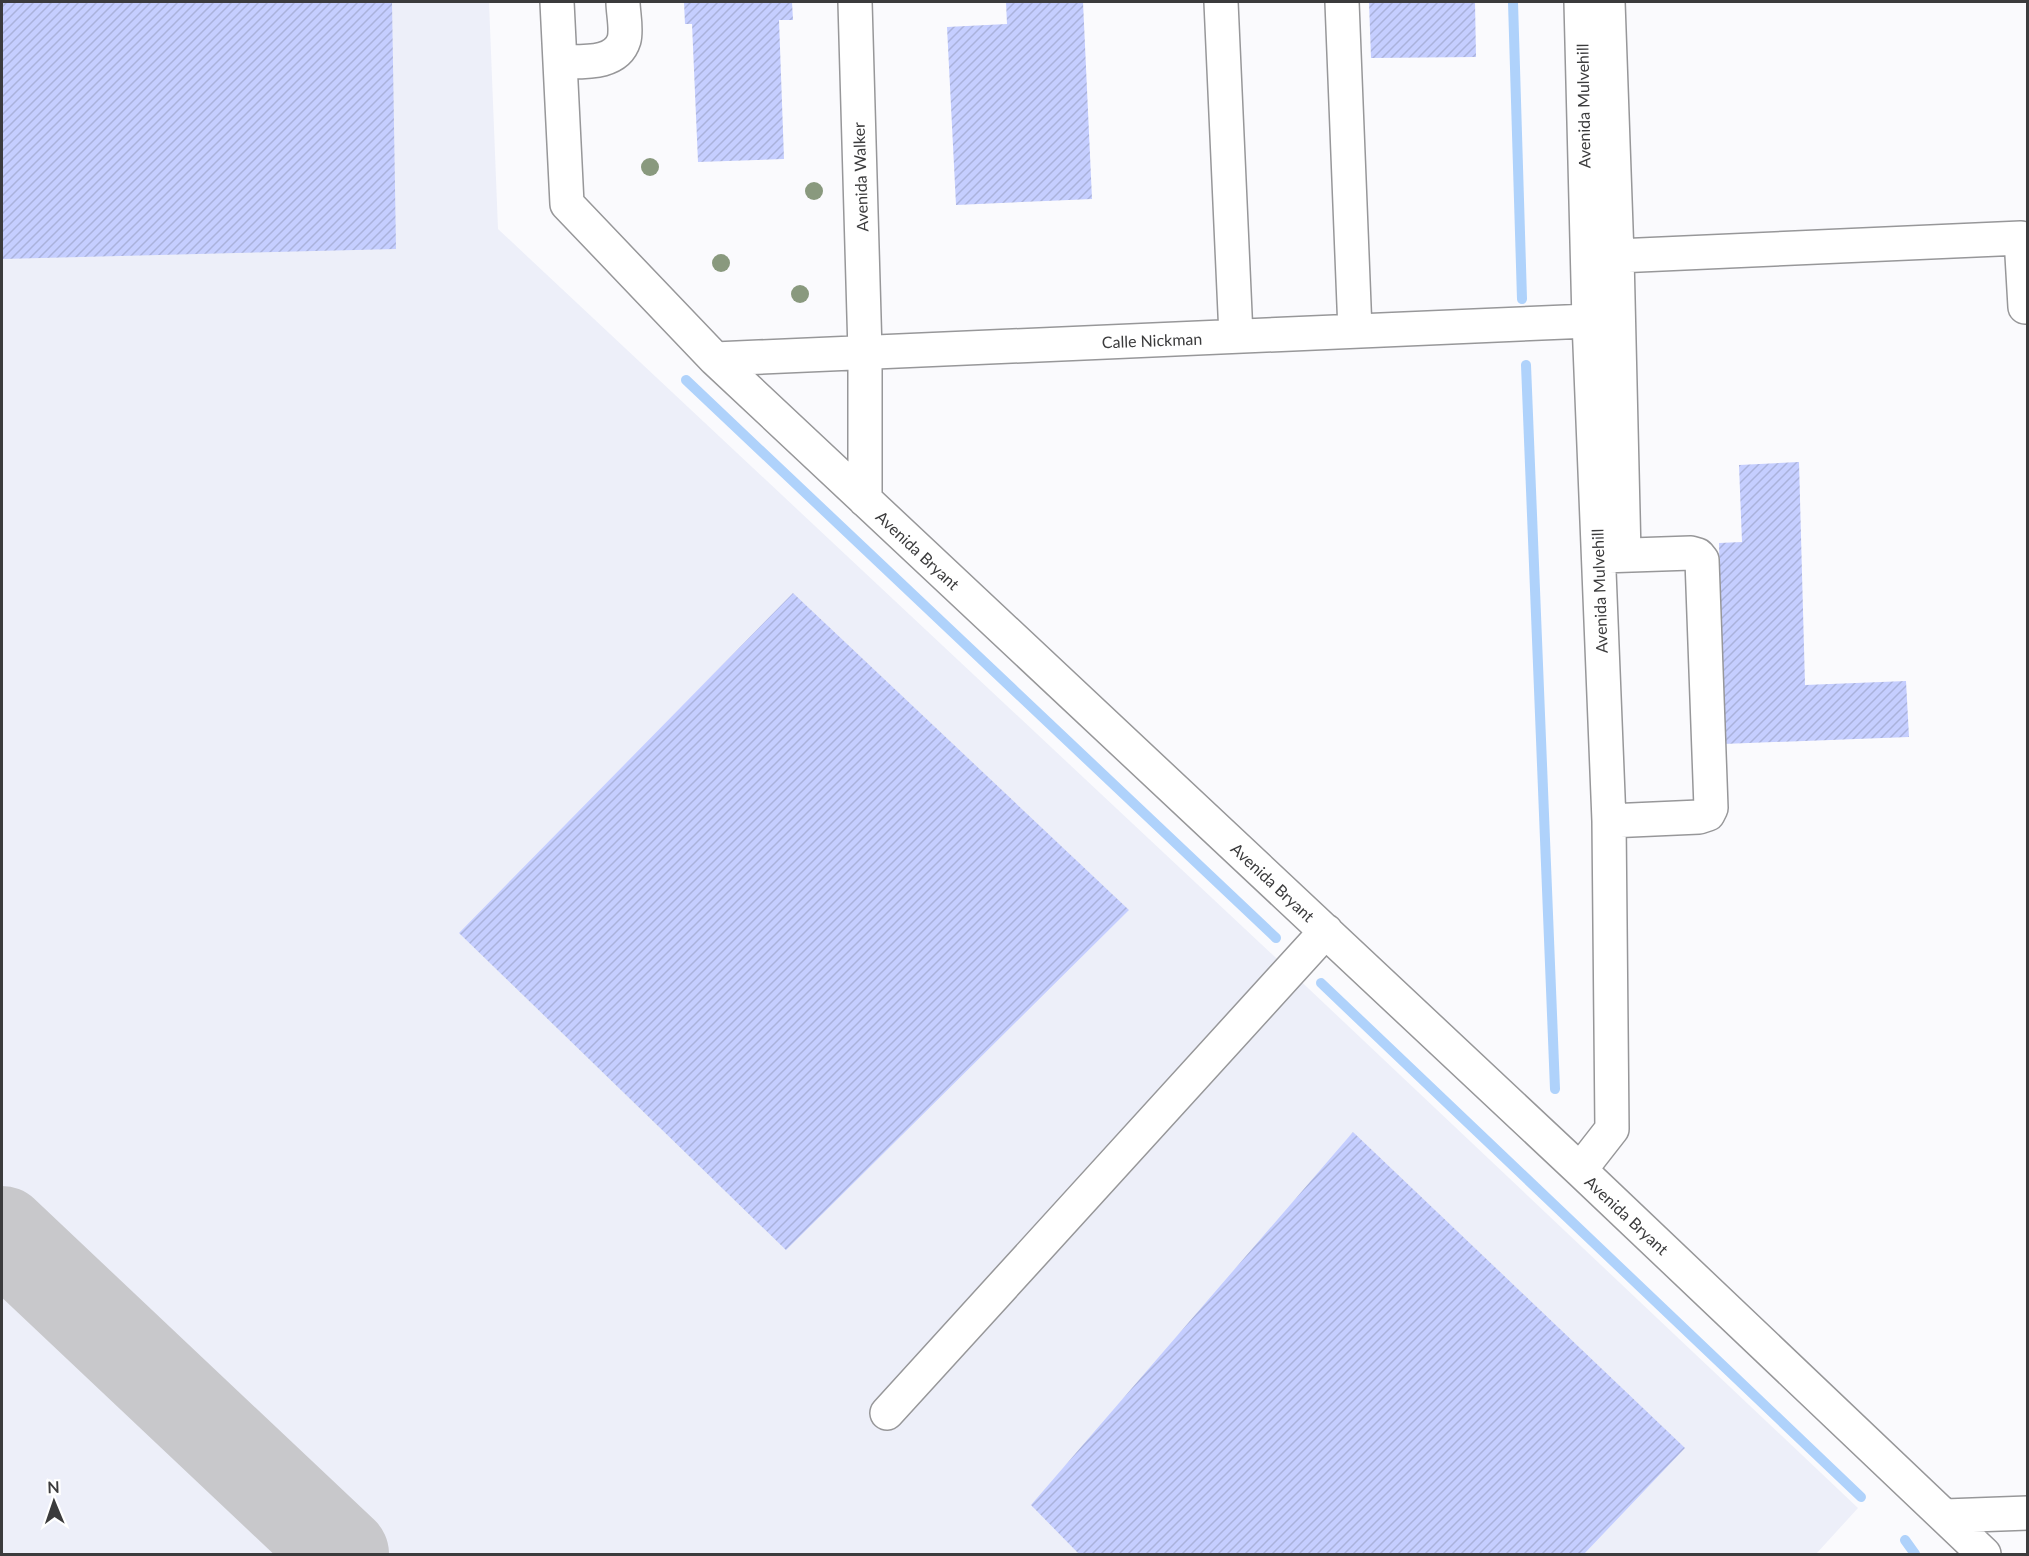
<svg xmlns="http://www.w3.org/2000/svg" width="2029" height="1556" font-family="Lato,sans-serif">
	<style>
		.built { fill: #edeff9 }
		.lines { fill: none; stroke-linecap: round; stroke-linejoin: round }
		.stream { stroke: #afd2fb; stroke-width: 10 }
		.taxiway { stroke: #c8c8cb; stroke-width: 94 }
		.building { fill: url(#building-hatch) }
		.minor-casing { stroke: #979799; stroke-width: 36 }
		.minor { stroke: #fff; stroke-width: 33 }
		.tree { fill: #89997e }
		.labels { text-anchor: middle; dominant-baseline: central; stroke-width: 5; stroke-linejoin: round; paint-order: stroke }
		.street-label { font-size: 16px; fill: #3b3b3c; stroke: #fff }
	</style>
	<defs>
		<pattern id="building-hatch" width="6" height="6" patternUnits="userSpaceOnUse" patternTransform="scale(1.5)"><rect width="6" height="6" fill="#c5ceff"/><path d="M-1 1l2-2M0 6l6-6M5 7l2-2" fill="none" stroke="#aab2db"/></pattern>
	</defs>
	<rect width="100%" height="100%" fill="#fafafd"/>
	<!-- built -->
	<path class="built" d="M2 2H489L498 229 1290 971 1858 1508 1816 1554H2Z"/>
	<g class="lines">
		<!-- stream -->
		<path class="stream" d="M1513 2 1522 299
			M1526 365 1555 1089
			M686 380 1276 938
			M1321 983 1861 1497
			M1905 1540 1915 1554"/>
		<!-- taxiway -->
		<path class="taxiway" d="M2 1233 342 1554"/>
	</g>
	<!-- building -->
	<path class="building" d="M2 2H392L396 249 2 259Z
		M684 2H792L793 20H779L784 159 698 162 692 24H685Z
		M1006 2H1083L1092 199 956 205 947 27 1007 24Z
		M1369 2H1475L1476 57 1371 58Z
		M1799 462 1805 685 1906 681 1909 737 1723 744 1719 543 1742 542 1739 465Z
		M793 593 1129 910 786 1250 459 933Z
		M1353 1132 1685 1448 1584 1554H1079L1031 1505Z"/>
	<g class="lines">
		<!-- minor casing -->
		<g class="minor-casing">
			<path id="minor" d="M557 2 567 204 715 359 1580 1170 1984 1554
				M855 2 865 352V500
				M1221 2 1236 336
				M1342 2 1355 331
				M1608 2 1617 256 1624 555
				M560 62C580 61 616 66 624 40 627 29 623 13 623 2
				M1617 256 2021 238 2025 307H2028
				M715 359 1589 321
				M1602 556 1691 553 1698 555 1702 560 1711 808 1708 814 1699 817 1609 821
				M1580 1170 1612 1129 1609 821 1589 321 1581 2
				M887 1413 1326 931
				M1945 1516 2028 1513"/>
		</g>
		<!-- minor -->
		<use href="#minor" class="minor"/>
	</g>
	<!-- trees -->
	<g class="tree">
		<circle cx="650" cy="167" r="9"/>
		<circle cx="814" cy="191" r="9"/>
		<circle cx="721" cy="263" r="9"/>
		<circle cx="800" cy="294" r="9"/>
	</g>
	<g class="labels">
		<!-- street labels -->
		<g class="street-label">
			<text transform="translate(1583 106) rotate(-91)">Avenida Mulvehill</text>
			<text transform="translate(860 177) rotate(-92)">Avenida Walker</text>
			<text transform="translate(1152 340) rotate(-2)">Calle Nickman</text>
			<text transform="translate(918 550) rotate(43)">Avenida Bryant</text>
			<text transform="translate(1599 591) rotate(-92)">Avenida Mulvehill</text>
			<text transform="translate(1273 882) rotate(43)">Avenida Bryant</text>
			<text transform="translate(1627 1215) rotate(43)">Avenida Bryant</text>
		</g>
	</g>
	<!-- border -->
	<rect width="2029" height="1556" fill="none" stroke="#3b3b3c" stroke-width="6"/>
	<!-- north arrow -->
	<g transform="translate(54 1502) rotate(358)" stroke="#ffffff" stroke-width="4.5" paint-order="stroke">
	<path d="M0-4.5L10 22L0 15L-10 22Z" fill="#3b3b3c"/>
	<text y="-9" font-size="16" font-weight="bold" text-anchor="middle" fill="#3b3b3c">N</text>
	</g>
</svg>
